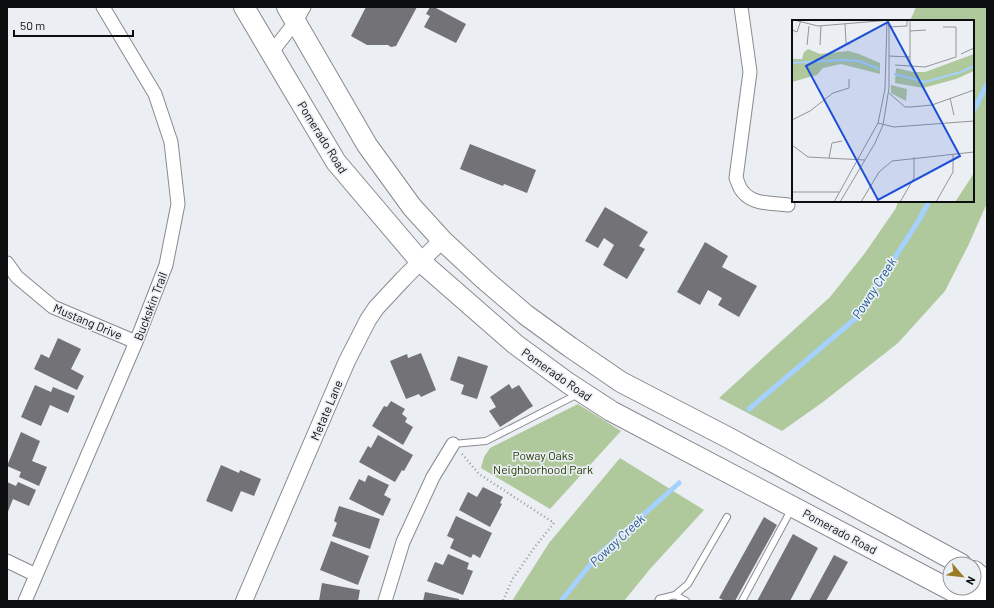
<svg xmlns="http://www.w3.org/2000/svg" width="994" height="608" font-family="Barlow,sans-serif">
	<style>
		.green { fill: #b0c99c }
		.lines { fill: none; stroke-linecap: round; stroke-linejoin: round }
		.stream { stroke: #a4d1ff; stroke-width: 5 }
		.building { fill: #737277 }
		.service-casing { stroke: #888a8f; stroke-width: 8 }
		.minor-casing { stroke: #888a8f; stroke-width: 15 }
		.tertiary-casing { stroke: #888a8f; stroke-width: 18 }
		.primary-casing { stroke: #888a8f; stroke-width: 22 }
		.path { stroke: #979a9d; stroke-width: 2.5; stroke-dasharray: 1 3; stroke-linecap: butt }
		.service { stroke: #fff; stroke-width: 6 }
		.minor { stroke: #fff; stroke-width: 13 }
		.tertiary { stroke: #fff; stroke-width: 16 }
		.primary { stroke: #fff; stroke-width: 20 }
		.labels { text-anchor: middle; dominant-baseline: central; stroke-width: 3.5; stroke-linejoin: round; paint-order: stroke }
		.street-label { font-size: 12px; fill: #0d0e0f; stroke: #ebeef3 }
		.park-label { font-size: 12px; fill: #233c01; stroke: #ebeef3 }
		.water-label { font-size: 13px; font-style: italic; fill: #1b5b92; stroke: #ebeef3 }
		.inset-river { fill: none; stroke: #a4d1ff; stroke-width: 2 }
		.inset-road { fill: none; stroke: #929498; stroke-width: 1 }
		.view { fill: #1d4ed8; fill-opacity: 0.15; stroke: #1d4ed8; stroke-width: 2 }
		.inset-edge { fill: none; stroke: #0d0e0f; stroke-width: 2 }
	</style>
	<rect width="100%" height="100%" fill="#ebeef3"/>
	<!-- green -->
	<path class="green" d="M916 7H987V203L968 246 945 291 898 343 823 402 782 431 719 398 830 297 865 253 896 208 898 201H973V21H910Z
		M578 404 621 431 550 509 481 468 484 457 490 448Z
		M620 458 704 510 650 569 624 601H512L549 543Z"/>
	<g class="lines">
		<!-- stream -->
		<path class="stream" d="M973 112 987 84
			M749 409 856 318 919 220 929 201
			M561 601 597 556 679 483"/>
	</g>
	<!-- building -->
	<path class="building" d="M366 7H417L396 46 391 47 388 45H367L351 36Z
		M430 7H434L466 24 456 43 424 27 430 16 426 14Z
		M470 144 536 170 527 193 504 184 503 186 460 169Z
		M605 207 648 232 639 246 645 249 627 279 603 265 614 245 604 238 598 248 585 241Z
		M705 242 728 256 722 267 757 286 739 317 718 305 722 298 708 290 700 305 677 292Z
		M58 338 81 349 71 369 84 376 77 390 34 369 41 354 49 358Z
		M421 353 436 390 421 397 419 394 406 399 390 361 407 354 408 358Z
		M458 356 488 366 477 399 461 394 464 385 450 380Z
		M509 384 512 389 519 385 533 406 500 427 489 411 496 407 490 397Z
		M35 385 51 392 53 387 75 396 68 413 50 405 41 426 21 417Z
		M391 401 405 409 402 414 407 418 405 422 413 427 403 445 372 426 384 406 387 407Z
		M21 432 40 441 32 461 47 467 39 486 19 477 21 472 7 466Z
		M378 435 413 455 404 471 402 470 395 482 359 462 368 446 371 448Z
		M221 465 239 473 240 470 261 479 254 496 241 491 232 512 206 501Z
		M368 475 389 485 384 495 391 499 383 516 349 499 359 479 365 482Z
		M7 482 16 486 18 482 36 490 29 506 13 499 7 514Z
		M483 487 503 497 500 503 502 504 490 527 459 510 468 492 477 497Z
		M339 506 380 519 370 549 332 536 337 523 334 521Z
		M456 516 492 533 480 558 473 554 471 558 450 548 454 539 447 536Z
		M764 517 777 525 735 601H725L719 598Z
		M793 534 818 548 790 601H757Z
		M331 541 369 556 358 585 320 570Z
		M448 554 469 563 467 569 473 571 463 595 427 581 435 562 443 565Z
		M834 555 848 562 826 601H809Z
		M322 583 360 590 358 601H319Z
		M425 592 459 599V601H423Z"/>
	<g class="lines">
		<!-- service casing -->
		<g class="service-casing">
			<path id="service" d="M453 444 486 441 578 394
				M658 601 659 599 675 595
				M686 601 675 595 688 584 727 517
				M742 601 791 510"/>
		</g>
		<!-- minor casing -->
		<g class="minor-casing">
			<path id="minor" d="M741 7 750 72 736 178C738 182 739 188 743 192 753 205 774 203 788 205
				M271 53 296 21 304 7
				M7 263 17 277 53 307 136 342
				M7 561 36 575
				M25 601 136 342 166 265 178 204 171 142 155 94 103 7
				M385 601 403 542 433 477 453 444"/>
		</g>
		<!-- tertiary casing -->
		<g class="tertiary-casing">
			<path id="tertiary" d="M244 601 347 361 368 320 376 308 403 279 442 240"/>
		</g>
		<!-- primary casing -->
		<g class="primary-casing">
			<path id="primary" d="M244 7 336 162 420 261 515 344 568 383 611 411 964 597 987 599
				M287 7 367 145 412 207 442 240 485 280 526 315 570 347 621 382 729 438 961 564
				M974 571 987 582"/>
		</g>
		<!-- path -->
		<path class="path" d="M462 454 479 474 554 523 534 548 512 580 503 601"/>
		<!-- service -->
		<use href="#service" class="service"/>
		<!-- minor -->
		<use href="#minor" class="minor"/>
		<!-- tertiary -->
		<use href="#tertiary" class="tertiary"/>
		<!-- primary -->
		<use href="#primary" class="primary"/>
	</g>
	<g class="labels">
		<!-- street labels -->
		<g class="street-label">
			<text transform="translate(323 137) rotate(58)">Pomerado Road</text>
			<text transform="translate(150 306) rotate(-69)">Buckskin Trail</text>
			<text transform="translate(88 321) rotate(23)">Mustang Drive</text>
			<text transform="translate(557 374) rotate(35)">Pomerado Road</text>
			<text transform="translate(326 410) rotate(-67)">Metate Lane</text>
			<text transform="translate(840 531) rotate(28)">Pomerado Road</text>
		</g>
		<!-- park labels -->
		<g class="park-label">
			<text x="543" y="455">Poway Oaks<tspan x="543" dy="14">Neighborhood Park</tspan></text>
		</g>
		<!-- water labels -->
		<g class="water-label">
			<text transform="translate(874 288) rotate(-57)">Poway Creek</text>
			<text transform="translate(617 540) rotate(-43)">Poway Creek</text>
		</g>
	</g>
	<!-- overview -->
	<g transform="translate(792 20)">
		<rect width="182" height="182" fill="#ebeef3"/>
		<path d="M16 29 28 34 57 31 67 34 88 43V54L49 44 31 48 25 55 0 62V39H10L12 32ZM182 34V51L164 59 131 68 103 63 104 48 121 52H133ZM99 65 115 69 114 81 99 73ZM182 153V182H163L175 164Z" fill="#b0c99c"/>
		<path class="inset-river" d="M0 43 49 40 67 41 87 49M102 54 133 62 169 52 182 46"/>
		<path class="inset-road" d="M2 0 26 6 99 0M118 0V11L134 10M53 4 54 23 58 24M97 7 115 6V0M0 10 5 12 9 0M15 25 17 6M28 25 29 6M169 34 182 28M97 36 118 37M103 45 118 46V11M118 46 133 47 164 37V7H151M97 73 113 87H119L140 85 182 70M158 78 162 95M0 100 18 91 41 73 57 68V59M86 103 102 107 182 101M0 125 16 137 73 140M37 138 40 123 50 121M0 172H47M42 182 86 103 93 69 95 0M48 182 83 123 91 105 97 68V7L95 2M69 182 87 152 100 141 182 132M108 182 122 158V137M144 182 161 152V134"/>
		<path class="view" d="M96 2 168 136 86 180 14 46Z"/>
		<rect width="182" height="182" class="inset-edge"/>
	</g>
	<!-- border -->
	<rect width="994" height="608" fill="none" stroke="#0d0e0f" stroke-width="16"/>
	<!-- north arrow -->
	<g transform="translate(962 576) rotate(118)"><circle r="19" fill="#ebeef3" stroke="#929498"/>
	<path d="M0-3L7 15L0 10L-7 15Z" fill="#9b7c26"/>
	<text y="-6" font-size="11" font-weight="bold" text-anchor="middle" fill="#0d0e0f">N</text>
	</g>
	<!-- scale -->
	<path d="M14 30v6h119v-6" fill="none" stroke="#0d0e0f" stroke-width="2"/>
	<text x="20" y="30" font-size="12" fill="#0d0e0f" stroke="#ebeef3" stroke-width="3" paint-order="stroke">50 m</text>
</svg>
